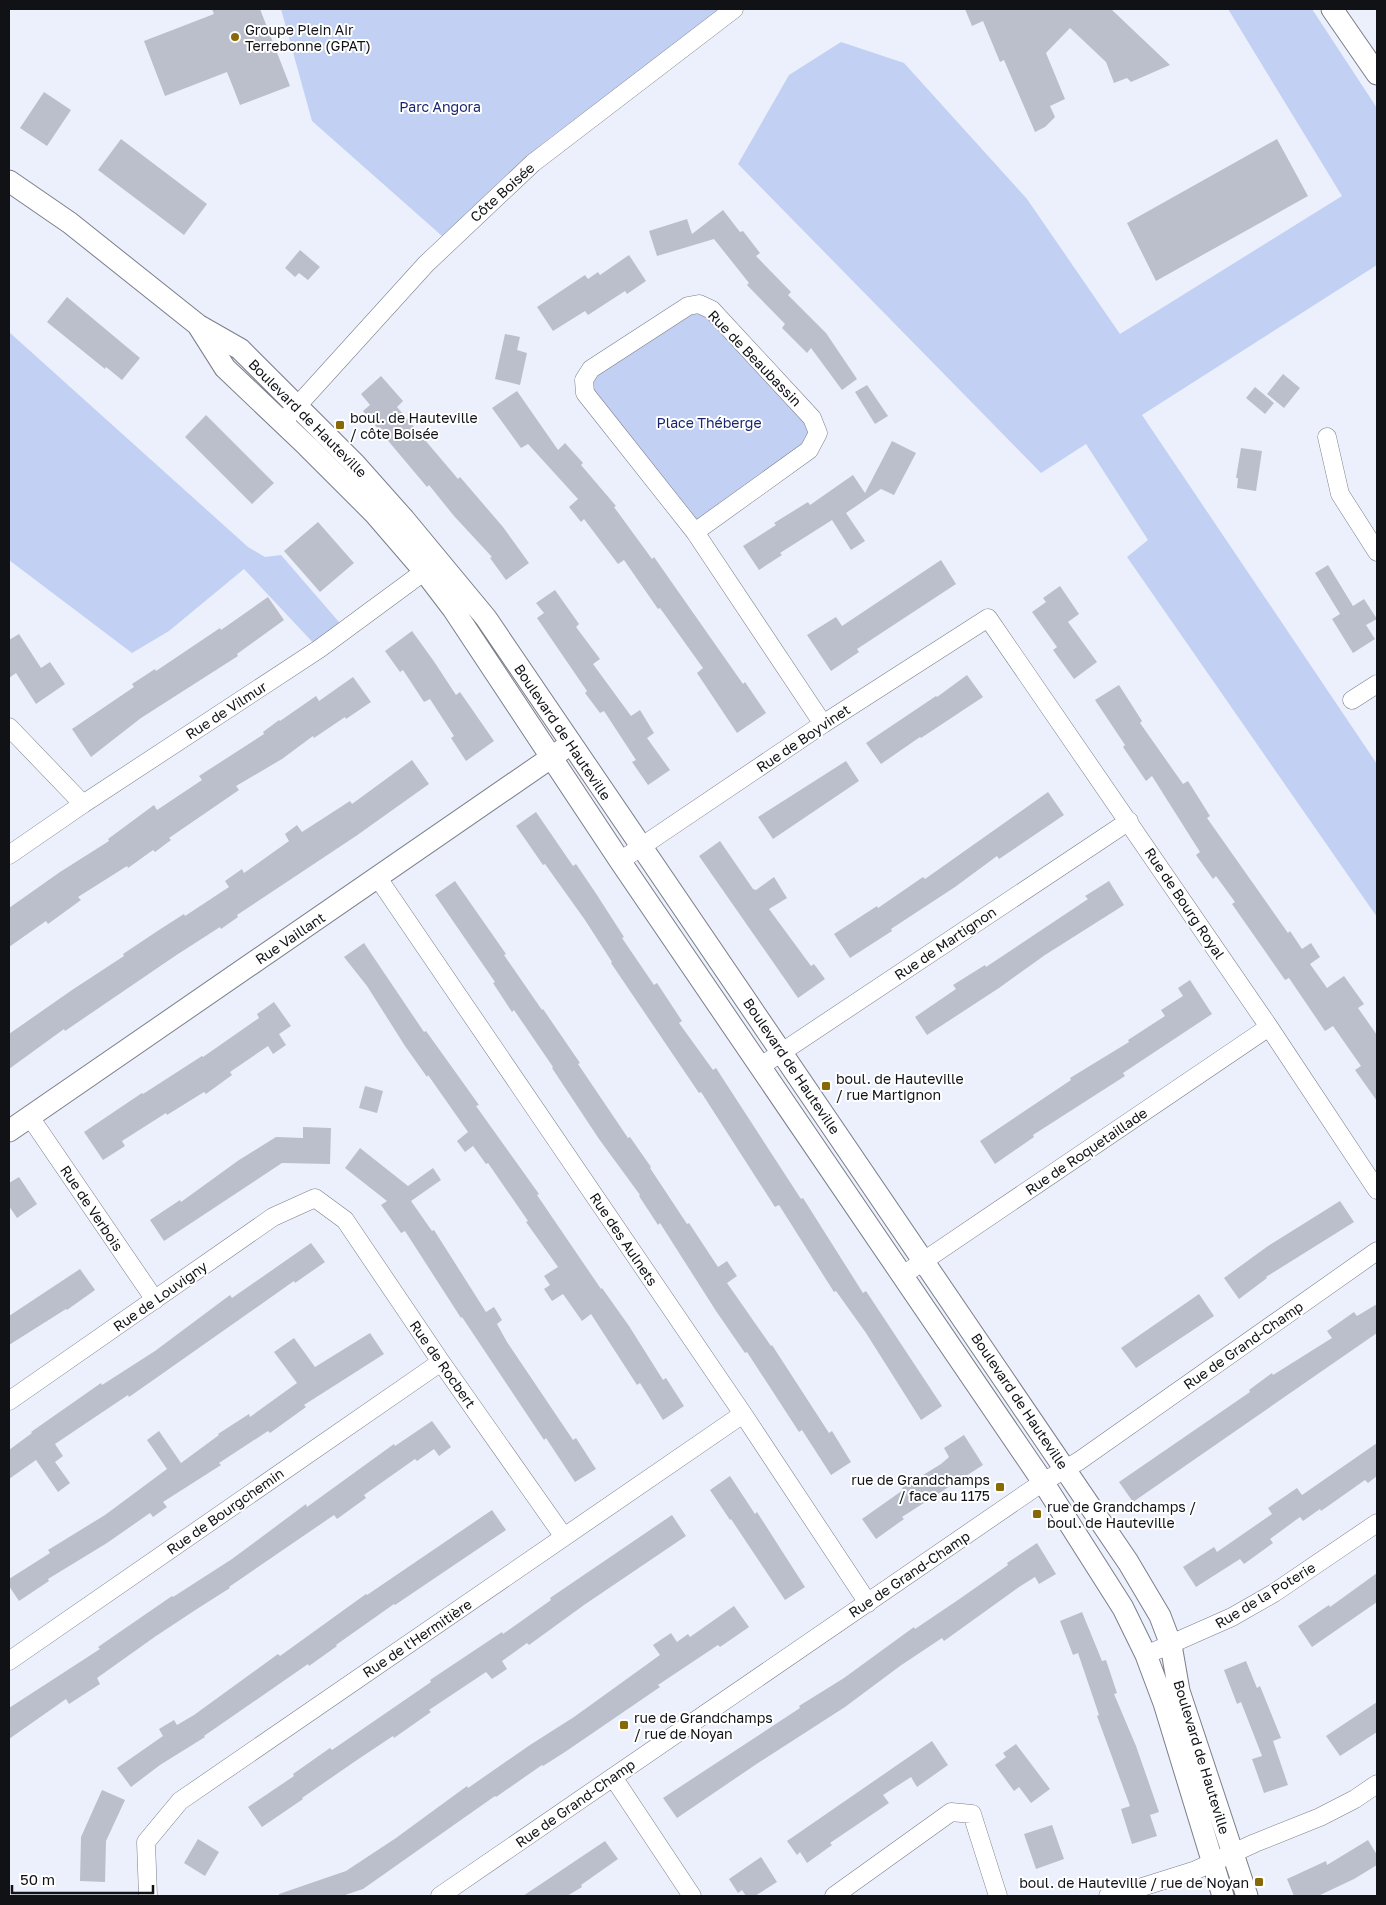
<svg xmlns="http://www.w3.org/2000/svg" width="1386" height="1905" font-family="'Golos Text',sans-serif">
	<style>
		.green { fill: #c2d0f4 }
		.building { fill: #bbbfcb }
		.lines { fill: none; stroke-linecap: round; stroke-linejoin: round }
		.minor-casing { stroke: #7b7f8a; stroke-width: 19 }
		.tertiary-casing { stroke: #7b7f8a; stroke-width: 23 }
		.minor { stroke: #fff; stroke-width: 18 }
		.tertiary { stroke: #fff; stroke-width: 21 }
		.poi-dot { fill: #876a07; stroke: #fff; stroke-width: 2 }
		.labels { text-anchor: middle; dominant-baseline: central; stroke-width: 4; stroke-linejoin: round; paint-order: stroke }
		.poi-label { font-size: 14px; fill: #101216; stroke: #fff; text-anchor: start }
		.park-label { font-size: 14px; fill: #19266d; stroke: #fff }
		.street-label { font-size: 14px; fill: #101216; stroke: #fff }
	</style>
	<rect width="100%" height="100%" fill="#ebf0fc"/>
	<!-- green -->
	<path class="green" d="M281 9H721L543 143 442 236 312 121Z
		M1228 9H1312L1377 108V265L1142 415 1377 764V917L1127 557 1148 540 1086 444 1041 473 738 164 789 75 841 42 904 63 1027 199 1120 334 1342 196Z
		M699 304 818 433 695 532 585 393 591 369Z
		M9 332 248 547 265 557 281 555 345 629 319 649 244 569 169 631 132 653 9 560Z"/>
	<!-- building -->
	<path class="building" d="M212 9H260L290 86 240 105 227 72 165 96 144 41 214 14Z
		M965 9H1111L1170 65 1131 82 1127 78 1114 83 1106 62 1070 28 1046 53 1065 99 1050 106 1055 117 1045 127 1035 132 1004 60 1000 62 983 21 972 26Z
		M44 92 71 110 47 146 20 128Z
		M121 139 207 204 184 235 98 170Z
		M1277 139 1308 196 1156 281 1127 223Z
		M723 210 740 232 743 231 760 253 756 256 791 292 788 295 826 333 857 379 842 390 811 348 807 353 782 328 785 324 747 285 749 283 714 239 657 256 649 231 687 219 692 234Z
		M300 250 320 267 308 280 299 273 295 277 285 268Z
		M629 255 646 281 627 294 625 291 588 315 585 311 553 331 537 307 585 275 588 279 598 272 600 275Z
		M67 297 140 358 122 380 106 367 105 369 47 322Z
		M505 334 520 337 517 350 527 353 520 385 495 379Z
		M1283 374 1300 388 1284 408 1267 394Z
		M381 376 403 401 397 407 458 479 460 477 503 527 529 563 506 580 490 558 492 557 454 516 429 485 427 487 363 411 370 405 361 394Z
		M867 385 888 416 875 424 855 392Z
		M1255 387 1274 403 1265 414 1246 398Z
		M517 391 558 450 565 443 583 463 581 465 616 506 614 507 652 559 654 557 743 684 745 682 766 713 737 733 697 673 703 668 660 608 658 609 624 560 618 564 584 519 581 522 569 507 578 499 528 444 521 448 492 408Z
		M206 415 274 483 252 504 185 437Z
		M892 441 916 453 894 495 881 489 846 513 865 541 851 550 832 520 780 553 782 555 759 570 743 546 776 525 774 523 808 502 810 505 853 475 865 493Z
		M1241 448 1262 451 1256 491 1237 488 1238 478H1236Z
		M318 522 354 563 320 592 284 551Z
		M941 560 956 584 857 649 859 652 831 671 807 635 836 617 842 626Z
		M1328 565 1353 606 1364 599 1377 619 1366 625 1375 639 1353 653 1332 619 1340 614 1315 573Z
		M1060 586 1079 614 1068 622 1097 662 1074 679 1053 650 1057 647 1032 612 1046 602 1043 598Z
		M555 590 579 624 576 627 600 659 593 664 631 716 640 710 654 733 647 738 670 770 648 785 632 762 636 760 604 711 600 713 585 693 587 691 537 618 544 613 536 603Z
		M268 597 284 620 237 654 238 656 141 718 91 757 72 729 134 687 132 684 155 669 156 671 220 628 221 630Z
		M412 631 433 660 456 695 460 692 494 741 466 761 451 738 454 736 430 699 424 702 403 670 400 672 385 651Z
		M19 634 41 668 50 662 65 684 36 704 16 673 9 678V640Z
		M967 675 983 697 921 738 920 737 881 764 866 743 936 696 937 697Z
		M353 677 371 702 346 719 345 717 314 738 313 736 282 759 236 786 239 790 169 838 171 840 155 852 153 850 128 868 127 866 78 897 81 900 48 924 46 921 9 947V908L60 872 109 841 108 839 154 805 157 810 202 780 199 776 264 734 263 732 279 720 280 721 316 696 319 701Z
		M1119 685 1142 721 1140 723 1183 784 1188 781 1210 816 1207 818 1288 933 1290 931 1302 949 1311 943 1320 957 1310 964 1327 988 1344 976 1364 1004 1358 1008 1377 1035V1101L1355 1070 1361 1066 1333 1026 1325 1031 1289 978 1285 980 1232 904 1235 902 1216 876 1213 879 1196 855 1200 852 1152 776 1146 781 1123 747 1125 745 1095 700Z
		M412 760 429 784 356 836 237 915 238 917 221 929 220 927 175 956 65 1031 64 1029 9 1069V1034L72 990 124 956 123 954 159 930 184 914 185 916 229 887 225 881 242 869 244 873 289 841 285 834 297 825 302 832 350 801 352 804Z
		M846 761 859 781 773 839 758 817Z
		M1048 792 1064 815 999 859 997 856 955 887 891 929 892 931 850 958 834 934 877 906 878 908 923 877 925 879Z
		M536 812 573 866 576 864 595 892 624 937 622 938 654 985 657 983 682 1021 679 1023 713 1070 716 1068 801 1199 803 1198 863 1293 866 1291 942 1406 921 1420 866 1333 836 1291 834 1292 779 1205 775 1207 701 1092 699 1093 611 963 612 962 585 920 545 864 543 865 516 826Z
		M720 841 753 889 756 890 774 877 787 898 769 909 811 966 814 964 825 979 798 998 699 856Z
		M455 881 506 954 504 955 542 1010 543 1009 580 1063 578 1064 628 1138 630 1137 651 1167 650 1168 687 1224 689 1223 718 1267 727 1261 737 1276 727 1283 771 1346 772 1345 829 1433 832 1431 851 1462 831 1475 802 1430 799 1432 747 1352 745 1353 716 1311 660 1223 658 1225 639 1196 640 1195 599 1139 552 1068 553 1067 514 1010 512 1012 493 983 495 982 435 895Z
		M1109 881 1124 905 1045 955 999 988 927 1035 915 1017 956 989 953 985 985 965 986 967 1088 899 1085 896Z
		M364 943 424 1032 426 1031 479 1105 476 1106 539 1194 537 1195 601 1289 602 1288 629 1326 663 1380 666 1378 684 1406 663 1420 640 1383 637 1385 591 1314 582 1321 563 1294 552 1301 544 1289 550 1285 544 1276 558 1267 526 1222 528 1221 488 1163 486 1164 473 1146 465 1152 457 1141 468 1132 428 1075 427 1077 405 1046 367 986 344 957Z
		M1190 980 1212 1014 1123 1073 1125 1076 1033 1135 1034 1137 995 1164 980 1141 1071 1080 1070 1078 1129 1042 1128 1040 1165 1016 1161 1010 1183 996 1178 988Z
		M274 1002 291 1026 279 1034 286 1045 273 1054 268 1046 230 1072 232 1075 206 1094 204 1092 167 1115 166 1113 122 1141 125 1146 103 1160 84 1132 142 1093 143 1094 202 1056 203 1057 259 1018 257 1014Z
		M365 1086 383 1091 377 1113 359 1108Z
		M303 1127 331 1128 330 1164 282 1163 164 1241 150 1220 180 1200 181 1202 239 1160 276 1137 303 1138Z
		M360 1148 408 1186 433 1168 441 1180 411 1201 432 1231 434 1230 486 1312 494 1307 502 1320 497 1324 507 1342 573 1440 576 1438 596 1469 575 1482 546 1438 544 1440 462 1317 461 1318 405 1231 401 1233 381 1205 387 1201 345 1168Z
		M19 1177 37 1204 17 1218 9 1206V1183Z
		M1340 1201 1354 1222 1266 1277 1267 1278 1239 1299 1224 1278 1268 1246Z
		M311 1243 325 1262 295 1283 294 1281 159 1376 129 1397 128 1395 55 1444 63 1456 55 1462 70 1483 58 1492 36 1460 9 1479V1450L32 1433 31 1432 101 1383 102 1385 155 1351 230 1295 232 1298Z
		M80 1269 95 1290 67 1310 66 1309 9 1345V1316Z
		M1199 1294 1214 1316 1136 1368 1121 1348Z
		M1377 1304V1333L1133 1502 1119 1482 1250 1392 1249 1390 1272 1373 1273 1375 1332 1338 1327 1331 1354 1312 1357 1316Z
		M370 1333 384 1354 304 1405 306 1407 270 1433 268 1431 219 1463 221 1465 163 1502 167 1507 153 1517 150 1513 107 1543 48 1579 49 1581 19 1601 9 1586V1579L50 1553 48 1550 105 1515 167 1469 147 1440 159 1431 181 1463 219 1435 218 1434 249 1414 250 1417 297 1383 274 1352 294 1338 315 1367Z
		M432 1421 451 1447 439 1456 434 1449 417 1461 415 1459 364 1495 366 1498 337 1519 334 1515 229 1587 230 1588 200 1607 156 1636 97 1678 100 1684 69 1704 66 1699 9 1739V1708L100 1649 98 1647 127 1627 172 1596 173 1597 232 1559 306 1504 307 1507 394 1444 395 1446Z
		M964 1435 983 1465 902 1517 904 1519 876 1539 862 1519 903 1490 902 1488 941 1464 949 1457 944 1448Z
		M1377 1443V1476L1368 1483 1365 1480 1321 1511 1320 1509 1303 1521 1300 1517 1270 1539 1273 1543 1244 1564 1240 1559 1196 1587 1183 1567 1214 1547 1217 1552 1272 1514 1268 1508 1297 1488 1302 1495Z
		M730 1476 755 1514 757 1512 805 1587 785 1600 731 1519 730 1520 710 1490Z
		M492 1510 506 1530 395 1605 394 1604 336 1645 337 1646 309 1666 308 1664 204 1736 205 1737 160 1765 131 1787 117 1768 163 1736 159 1729 174 1720 177 1725 194 1715 278 1654 280 1656 366 1594 367 1595Z
		M672 1515 686 1536 584 1605 529 1645 527 1643 502 1661 507 1669 492 1679 486 1672 429 1710 431 1712 394 1738 393 1736 357 1760 302 1798 303 1799 262 1827 248 1807 294 1776 293 1774 330 1748 332 1750 431 1682 430 1680 502 1632 503 1634 551 1600 550 1598Z
		M1037 1543 1056 1574 1039 1584 1035 1577 1019 1587 944 1641 942 1638 900 1666 845 1707 758 1763 677 1818 663 1798 800 1708 799 1706 844 1678 914 1627 915 1629 958 1600 1008 1565 1007 1563Z
		M1377 1573V1602L1312 1647 1298 1626 1329 1605 1330 1607Z
		M734 1606 749 1627 720 1647 718 1645 658 1685 660 1687 565 1752 543 1766 542 1765 496 1797 495 1796 363 1889 342 1896H279V1894L346 1871 396 1838 467 1786 468 1788 530 1745 574 1717 660 1655 653 1645 671 1633 677 1642 688 1634 690 1637Z
		M1082 1612 1102 1661 1106 1660 1117 1693 1114 1694 1136 1746 1159 1812 1150 1815 1157 1836 1132 1844 1121 1809 1130 1806 1097 1716 1099 1715 1078 1653 1073 1655 1060 1621Z
		M1246 1661 1257 1688 1260 1686 1281 1738 1273 1741 1288 1785 1264 1793 1252 1759 1262 1756 1241 1702 1237 1704 1224 1670Z
		M1377 1702V1732L1340 1756 1326 1736Z
		M932 1741 948 1765 917 1787 911 1777 883 1795 889 1803 830 1843 832 1845 807 1863 800 1852 797 1855 787 1841Z
		M1016 1744 1050 1789 1031 1803 1019 1787 1014 1791 995 1765 1006 1757 1003 1753Z
		M102 1790 125 1800 106 1841 105 1882 80 1881 81 1837Z
		M1052 1825 1064 1859 1036 1869 1024 1834Z
		M198 1839 219 1852 205 1876 184 1863Z
		M1368 1840 1377 1855V1865L1354 1879 1318 1896H1294L1287 1879 1326 1861 1327 1865Z
		M605 1841 618 1859 581 1885 582 1887 567 1896H523Z
		M761 1857 777 1882 755 1896H746L742 1890 738 1893 729 1879Z"/>
	<g class="lines">
		<!-- minor casing -->
		<g class="minor-casing">
			<path id="minor" d="M289 415 426 264 533 163 734 9
				M1327 437 1340 494 1377 552
				M695 532 809 450 818 433 812 418 712 310 699 304 688 306 591 369 584 380 585 393 695 532 823 724
				M1352 700 1377 684
				M9 727 83 804
				M9 855 83 804 319 649 433 565
				M620 861 823 724 988 618 1269 1027 1377 1190
				M378 878 743 1414 868 1603
				M761 1066 1129 821
				M30 1117 155 1300
				M903 1275 1269 1027
				M9 1401 273 1217 315 1198 345 1220 441 1362 564 1537
				M1146 1655 1232 1617 1274 1593 1377 1523
				M9 1661 441 1362
				M613 1777 692 1896
				M148 1896 146 1842 180 1801 743 1414
				M440 1896 1043 1482 1079 1461 1377 1251
				M834 1896 951 1812 972 1814 998 1896
				M1108 1896 1123 1893 1196 1870 1255 1843 1320 1817 1355 1799 1377 1784"/>
		</g>
		<!-- tertiary casing -->
		<g class="tertiary-casing">
			<path id="tertiary" d="M1332 9 1377 74
				M9 181 70 223 198 325 240 349 355 464 404 519 486 618 1128 1562 1160 1616 1171 1645 1179 1691 1247 1896
				M199 327 225 368 307 446 374 513 424 571 453 609 620 861 1043 1482 1123 1608 1146 1655 1164 1703 1223 1896
				M9 1131 562 750"/>
		</g>
		<!-- minor -->
		<use href="#minor" class="minor"/>
		<!-- tertiary -->
		<use href="#tertiary" class="tertiary"/>
	</g>
	<!-- markers -->
	<g class="poi-dot">
		<circle cx="235" cy="37" r="5"/>
		<rect x="335" y="420" width="10" height="10" rx="2.5"/>
		<rect x="821" y="1081" width="10" height="10" rx="2.5"/>
		<rect x="995" y="1482" width="10" height="10" rx="2.5"/>
		<rect x="1032" y="1509" width="10" height="10" rx="2.5"/>
		<rect x="619" y="1720" width="10" height="10" rx="2.5"/>
		<rect x="1254" y="1877" width="10" height="10" rx="2.5"/>
	</g>
	<g class="labels">
		<!-- poi labels -->
		<g class="poi-label">
			<text x="245" y="29">Groupe Plein Air<tspan x="245" dy="16">Terrebonne (GPAT)</tspan></text>
			<text x="350" y="417">boul. de Hauteville<tspan x="350" dy="16">/ côte Boisée</tspan></text>
			<text x="836" y="1078">boul. de Hauteville<tspan x="836" dy="16">/ rue Martignon</tspan></text>
			<text x="990" y="1479" text-anchor="end">rue de Grandchamps<tspan x="990" dy="16">/ face au 1175</tspan></text>
			<text x="1047" y="1506">rue de Grandchamps /<tspan x="1047" dy="16">boul. de Hauteville</tspan></text>
			<text x="634" y="1717">rue de Grandchamps<tspan x="634" dy="16">/ rue de Noyan</tspan></text>
			<text x="1249" y="1882" text-anchor="end">boul. de Hauteville / rue de Noyan</text>
		</g>
		<!-- park labels -->
		<g class="park-label">
			<text x="440" y="106">Parc Angora</text>
			<text x="709" y="422">Place Théberge</text>
		</g>
		<!-- street labels -->
		<g class="street-label">
			<text transform="translate(502 192) rotate(-42)">Côte Boisée</text>
			<text transform="translate(755 358) rotate(46)">Rue de Beaubassin</text>
			<text transform="translate(308 418) rotate(45)">Boulevard de Hauteville</text>
			<text transform="translate(226 710) rotate(-33)">Rue de Vilmur</text>
			<text transform="translate(563 732) rotate(56)">Boulevard de Hauteville</text>
			<text transform="translate(803 738) rotate(-34)">Rue de Boyvinet</text>
			<text transform="translate(1185 903) rotate(56)">Rue de Bourg Royal</text>
			<text transform="translate(290 938) rotate(-34)">Rue Vaillant</text>
			<text transform="translate(945 943) rotate(-34)">Rue de Martignon</text>
			<text transform="translate(792 1066) rotate(56)">Boulevard de Hauteville</text>
			<text transform="translate(1086 1151) rotate(-34)">Rue de Roquetaillade</text>
			<text transform="translate(92 1208) rotate(56)">Rue de Verbois</text>
			<text transform="translate(624 1239) rotate(56)">Rue des Aulnets</text>
			<text transform="translate(160 1296) rotate(-35)">Rue de Louvigny</text>
			<text transform="translate(1243 1345) rotate(-35)">Rue de Grand-Champ</text>
			<text transform="translate(443 1364) rotate(55)">Rue de Rocbert</text>
			<text transform="translate(1020 1401) rotate(56)">Boulevard de Hauteville</text>
			<text transform="translate(225 1511) rotate(-35)">Rue de Bourgchemin</text>
			<text transform="translate(909 1574) rotate(-34)">Rue de Grand-Champ</text>
			<text transform="translate(1265 1595) rotate(-31)">Rue de la Poterie</text>
			<text transform="translate(417 1638) rotate(-34)">Rue de l'Hermitière</text>
			<text transform="translate(1202 1757) rotate(73)">Boulevard de Hauteville</text>
			<text transform="translate(575 1803) rotate(-35)">Rue de Grand-Champ</text>
		</g>
	</g>
	<!-- border -->
	<rect width="1386" height="1905" fill="none" stroke="#101216" stroke-width="20"/>
	<!-- scale -->
	<path d="M12 1885v8h141v-8" fill="none" stroke="#101216" stroke-width="2.5"/>
	<text x="20" y="1885" font-size="15" fill="#101216" stroke="#ffffff" stroke-width="4" paint-order="stroke">50 m</text>
</svg>
